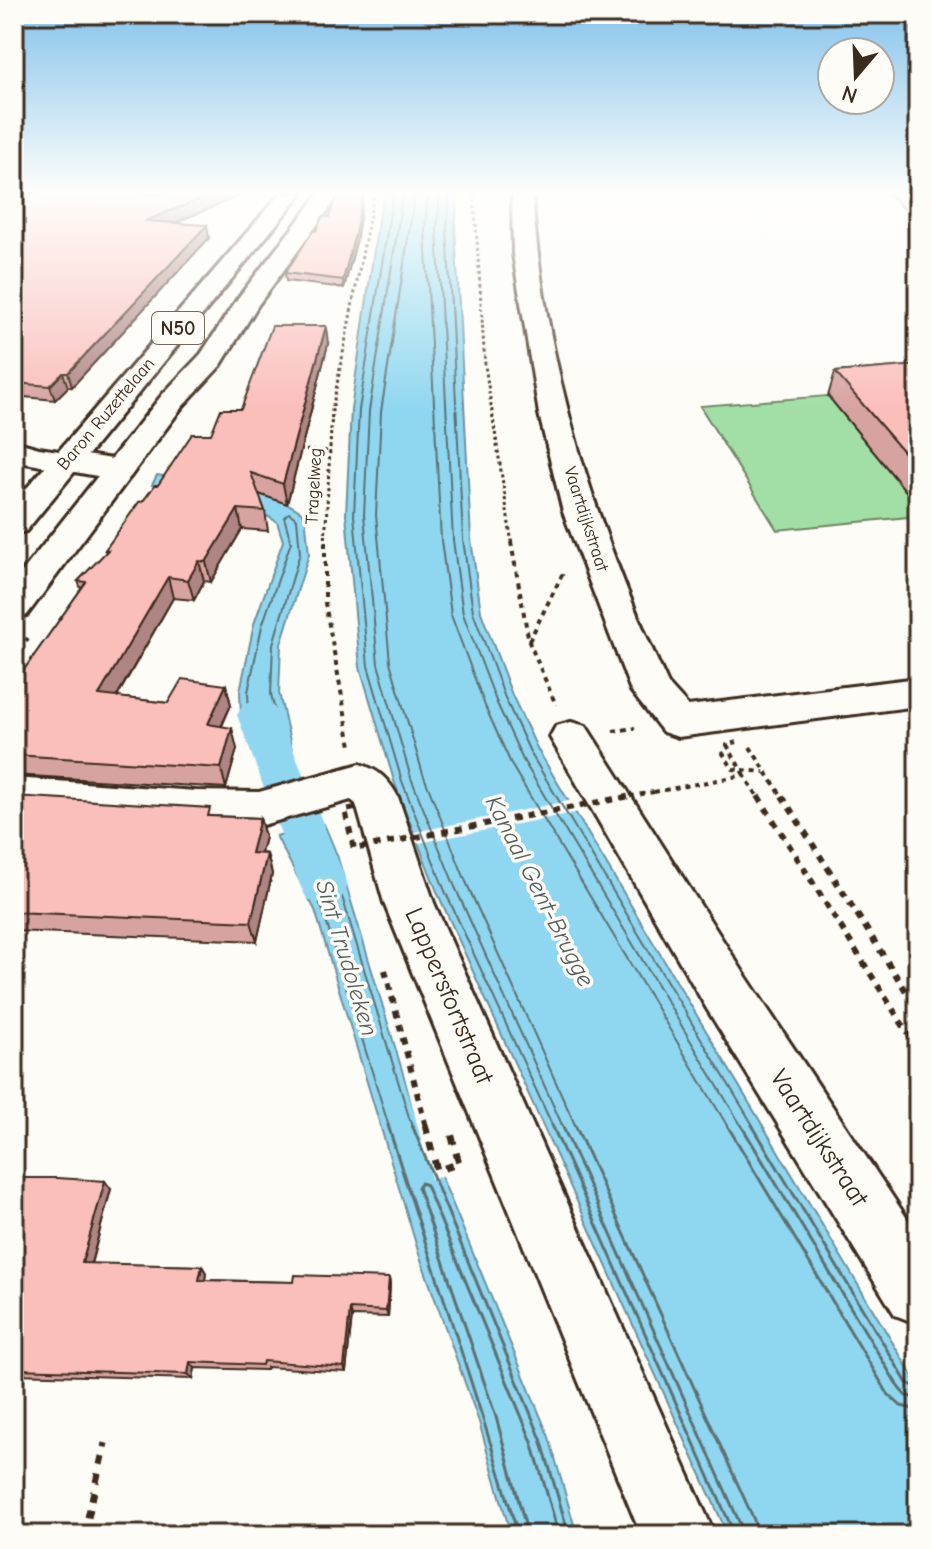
<svg xmlns="http://www.w3.org/2000/svg" width="932" height="1549" font-family="'Comic Neue',sans-serif">
	<style>
		.green { fill: #a1dfa6; stroke: #6e8462; stroke-width: 2 }
		.water { fill: #8fd7f0; stroke: #6d929c; stroke-width: 2 }
		.pier { fill: #fdfcf7 }
		.lines { fill: none; stroke-linecap: round; stroke-linejoin: round }
		.shore-far1 { stroke: #5d6f72; stroke-width: 2 }
		.shore { stroke: #5d6f72; stroke-width: 3 }
		.canal { fill: #8fd7f0; fill-rule: evenodd }
		.minor-casing { stroke: #3b2a1e; stroke-width: 6 }
		.major-casing { stroke: #3b2a1e; stroke-width: 6 }
		.path-far3 { stroke: #3b2a1e; stroke-width: 3; stroke-dasharray: 3 3; stroke-linecap: butt }
		.path-far2 { stroke: #3b2a1e; stroke-width: 4; stroke-dasharray: 5 5; stroke-linecap: butt }
		.path-far1 { stroke: #3b2a1e; stroke-width: 6; stroke-dasharray: 7 7; stroke-linecap: butt }
		.path { stroke: #3b2a1e; stroke-width: 7; stroke-dasharray: 9 9; stroke-linecap: butt }
		.minor { fill: #fdfcf7; fill-rule: evenodd }
		.major { fill: #fdfcf7; fill-rule: evenodd }
		.path-bridge-far1 { stroke: #3b2a1e; stroke-width: 4; stroke-dasharray: 5 5; stroke-linecap: butt }
		.path-bridge { stroke: #3b2a1e; stroke-width: 6; stroke-dasharray: 7 7; stroke-linecap: butt }
		.wall { fill: #d7a3a1; stroke: #3b2a1e; stroke-width: 2 }
		.shaded-wall { fill: #af8583; stroke: #3b2a1e; stroke-width: 2 }
		.building { fill: #fabebb; stroke: #3b2a1e; stroke-width: 2 }
		.labels { text-anchor: middle; dominant-baseline: central; stroke-width: 7; stroke-linejoin: round; paint-order: stroke }
		.far-street-label { font-size: 18px; fill: #3b2a1e; stroke: #fdfcf7 }
		.shield { fill: #fdfcf7; stroke: #75695f; stroke-width: 2 }
		.shield-label { font-size: 20px; font-weight: bold; fill: #3b2a1e }
		.water-label { font-size: 24px; font-style: italic; fill: #545e5d; stroke: #fdfcf7 }
		.near-street-label { font-size: 26px; fill: #3b2a1e; stroke: #fdfcf7 }
	</style>
	<rect width="100%" height="100%" fill="#fdfcf7"/>
	<filter id="ink" filterUnits="userSpaceOnUse"><feTurbulence type="fractalNoise" baseFrequency=".0125" numOctaves="2"/><feDisplacementMap in="SourceGraphic" scale="16" xChannelSelector="R" yChannelSelector="G"/><feConvolveMatrix kernelMatrix="1 2 1 2 8 2 1 2 1" color-interpolation-filters="sRGB"/></filter>
	<g filter="url(#ink)">
		<!-- green -->
		<path class="green" d="M828 396 918 506V516L777 530 700 406Z"/>
		<!-- water -->
		<path class="water" d="M385 194H458L455 227 471 539 481 612 512 695 538 750 918 1385V1535H728L438 894 395 784 360 667 346 515 351 409 379 215Z
			M157 475C195 482 276 489 305 515L309 554 281 644 279 693 296 767 261 776 241 716 240 691 254 624 283 541 277 522C241 499 194 490 152 485Z
			M324 824 337 855 415 1113 549 1437 577 1535H511L479 1422 419 1254 315 910 276 836Z"/>
		<!-- pier -->
		<path class="pier" d="M573 800 579 812 414 844 410 833Z
			M384 994 419 1112 446 1175 431 1179Z"/>
		<g class="lines">
			<!-- shore-far1 -->
			<path class="shore-far1" d="M393 194 359 410 354 515 368 666 402 781 445 891 553 1127
				M403 194 369 411 364 515 378 664 411 778 455 887 563 1127
				M415 194 381 412 376 515 390 662 423 774 466 882 576 1127
				M428 194 425 229 441 540 451 615 485 706 512 766 728 1127
				M440 194 437 228 453 540 463 614 496 701 523 760 742 1127
				M450 194 447 227 463 539 473 612 505 698 531 754 754 1127
				M289 513 297 519 300 553 273 644 271 694 286 759 268 766 249 715 248 692 262 626 291 542 284 517Z
				M389 1127 322 908 290 845 293 840 318 835 330 857 412 1127"/>
			<!-- shore -->
			<path class="shore" d="M388 1125C430 1262 479 1397 518 1535
				M412 1125 541 1439 569 1535
				M552 1125 735 1535
				M562 1125 745 1535
				M575 1125 754 1520 757 1535
				M727 1125 888 1394 901 1406 918 1410
				M741 1125 899 1388 906 1396 918 1398
				M752 1125 907 1383 918 1388
				M528 1535 496 1417 418 1187 421 1183 426 1185 532 1442 559 1535"/>
			<!-- canal -->
			<path class="canal" d="M258 700 273 705 279 715 348 885 341 899 324 905 307 899 300 885 237 715 243 705Z"/>
			<!-- minor casing -->
			<g class="minor-casing">
				<path id="minor" d="M512 194H532C544 364 596 531 668 684L688 706 918 678V706L678 737 663 732 631 691 563 512 539 414 513 254Z
					M891 194H914L918 197V213L910 212Z
					M14 441 39 448 119 460 130 463 135 470 130 477 119 480 14 461Z
					M571 722 586 726 745 975 918 1235V1324L895 1315 707 1009 550 737 556 726Z
					M360 764C379 770 389 780 398 797L434 903 715 1535H641L384 903 356 804 351 800 259 826 196 825 14 812V778L196 791 259 792Z"/>
			</g>
			<!-- major casing -->
			<g class="major-casing">
				<path id="major" d="M280 194H301L26 531 14 534V503Z
					M319 194H340L258 305 221 365 182 407 27 615 14 619V582L162 395 201 354 238 298Z"/>
			</g>
			<!-- path-far3 -->
			<path class="path-far3" d="M474 194 485 365 512 544
				M294 450 329 451
				M325 544 332 410 374 194"/>
			<!-- path-far2 -->
			<path class="path-far2" d="M325 542V603L351 746
				M511 542 529 642 556 705
				M529 641 564 571
				M14 657 28 638
				M613 731 635 728
				M750 747 783 798
				M722 752 733 769 764 772
				M654 792 744 775 759 798"/>
			<!-- path-far1 -->
			<path class="path-far1" d="M758 796 918 1049
				M782 796 918 1010
				M385 970 426 1127"/>
			<!-- path -->
			<path class="path" d="M425 1125 437 1170 459 1164 451 1133
				M84 1535 105 1443"/>
			<!-- minor -->
			<use href="#minor" class="minor"/>
			<!-- major -->
			<use href="#major" class="major"/>
			<!-- path-bridge-far1 -->
			<path class="path-bridge-far1" d="M737 742 727 745 744 775
				M620 798 654 792"/>
			<!-- path-bridge -->
			<path class="path-bridge" d="M355 808 345 810 354 849 631 796"/>
		</g>
		<!-- wall -->
		<path class="wall" d="M14 194 173 223 209 238 72 387H68L55 400 14 396Z
			M356 242 344 288 286 281 285 273Z
			M328 344 287 504 259 494 265 511 268 531 242 529 211 582 204 581 194 600 173 598 117 697 168 703 226 685 231 705 222 726 237 749 226 788 14 775V684L81 589 78 581 106 553 105 550 143 501 211 434 241 409Z
			M918 365V506L828 396 835 372Z
			M14 796 212 816 260 818 265 837 261 853 267 854 272 874 257 941 14 931Z
			M14 1178 111 1189 91 1264 202 1266 206 1273 205 1280 294 1282 389 1278 390 1285 388 1317 352 1316 346 1372 267 1367 266 1370 195 1368 193 1379 14 1374Z"/>
		<!-- shaded-wall -->
		<path class="shaded-wall" d="M213 194H244L148 234 145 221Z
			M363 194H364L356 242 344 288 343 280Z
			M207 225 209 238 72 387 68 373Z
			M326 326 328 344 287 504 283 484Z
			M63 373 68 387 55 400 50 386Z
			M238 509 242 529 211 582 206 562Z
			M199 561 204 581 194 600 188 580Z
			M168 577 173 598 106 715 99 695Z
			M226 685 231 705 213 744 208 724Z
			M232 728 237 749 226 788 221 768Z
			M260 818 265 837 256 872 251 853Z
			M267 854 272 874 257 941 251 922Z
			M105 1181 111 1189 89 1270 82 1263Z
			M202 1266 206 1273 204 1287 199 1280Z
			M389 1278 390 1285 388 1317 386 1311Z
			M350 1309 352 1316 346 1372 344 1367Z
			M190 1362 195 1368 193 1379 188 1374Z"/>
		<!-- building -->
		<path class="building" d="M14 194H213L145 221 207 225 68 373H63L50 386 14 383Z
			M338 194H363L355 234 343 280 285 273 313 231H316L322 217H329Z
			M272 326H326L283 484 251 473 265 511 238 509 206 562 199 561 188 580 168 577 99 695 168 703 182 679 226 685 208 724 232 728 221 768 14 755V684L86 582 78 581 108 550H105L139 502 143 501 155 485H158L192 434H211L221 409H241Z
			M918 365V469L835 372Z
			M14 796 210 808 208 816 260 818 251 853 267 854 251 922 14 912Z
			M14 1178H57L105 1181 82 1263 202 1266 199 1280 294 1282 295 1275 389 1278 386 1311 350 1309 344 1367 263 1361 262 1365 190 1362 188 1374 14 1369Z"/>
	</g>
	<!-- sky -->
	<linearGradient id="sky" x2="0" y2="1"><stop stop-color="#84c2eb"/><stop offset="0.47" stop-color="#fefefb"/><stop offset="1" stop-color="#fefefb" stop-opacity="0"/></linearGradient>
	<rect width="932" height="410" fill="url(#sky)"/>
	<g class="labels">
		<!-- far-street labels -->
		<g class="far-street-label">
			<text transform="translate(106 414) rotate(-50)">Baron Ruzettelaan</text>
			<text transform="translate(314 486) rotate(-87)">Tragelweg</text>
			<text transform="translate(586 519) rotate(72)">Vaartdijkstraat</text>
		</g>
		<!-- shield labels -->
		<rect class="shield" x="152" y="312" width="52" height="32" rx="6"/>
		<g class="shield-label">
			<text x="178" y="328">N50</text>
		</g>
		<!-- water labels -->
		<g class="water-label">
			<text transform="translate(540 891) rotate(63)">Kanaal Gent-Brugge</text>
			<text transform="translate(347 958) rotate(73)">Sint Trudoleken</text>
		</g>
		<!-- near-street labels -->
		<g class="near-street-label">
			<text transform="translate(449 996) rotate(67)">Lappersfortstraat</text>
			<text transform="translate(819 1138) rotate(57)">Vaartdijkstraat</text>
		</g>
	</g>
	<!-- margin -->
	<rect width="932" height="1549" fill="none" stroke="#fdfcf7" stroke-width="48"/>
	<rect x="24" y="24" width="884" height="1501" fill="none" stroke="#3b2a1e" stroke-width="3" filter="url(#ink)"/>
	<!-- north arrow -->
	<g transform="translate(856 76) rotate(199)"><circle r="38" fill="#fdfcf7" stroke="#afa8a0" stroke-width="2"/>
	<path d="M0-6L14 30L0 20L-14 30Z" fill="#3b2a1e"/>
	<text y="-12" font-size="22" font-weight="bold" text-anchor="middle" fill="#3b2a1e">N</text>
	</g>
</svg>
